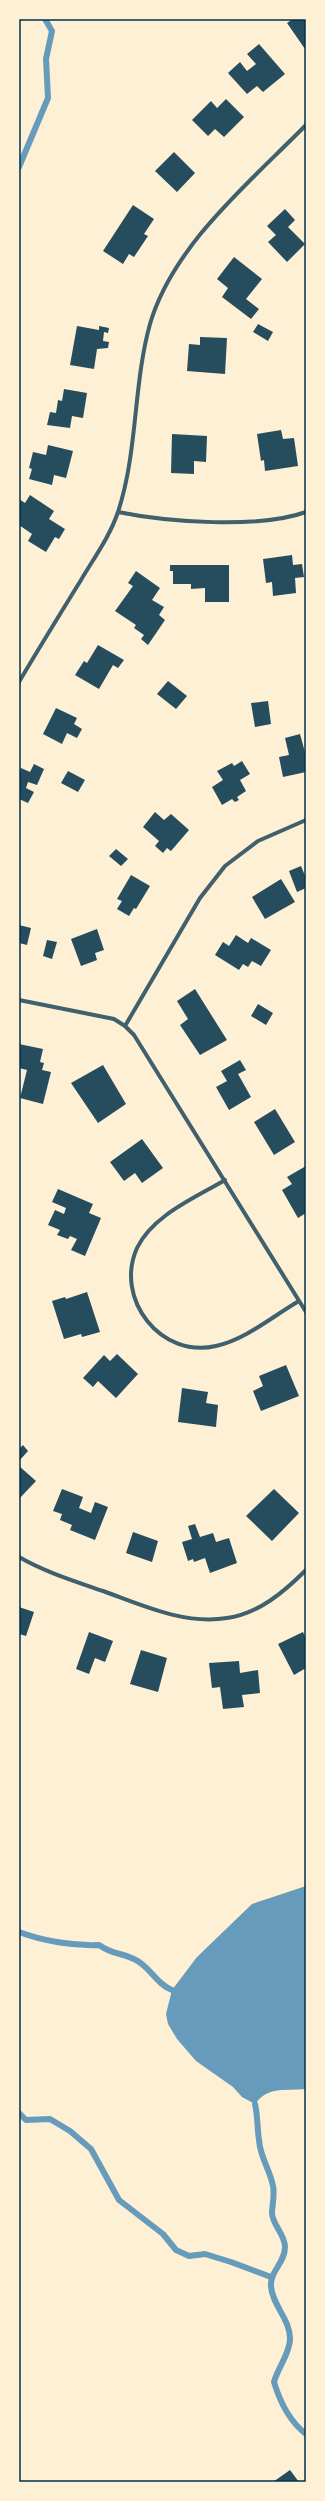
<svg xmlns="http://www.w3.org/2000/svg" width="325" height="2501" font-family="'Fira Sans',sans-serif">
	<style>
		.water { fill: #669bbc }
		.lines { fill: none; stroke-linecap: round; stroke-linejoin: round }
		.stream { stroke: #669bbc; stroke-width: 6 }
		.building { fill: #264d5e }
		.minor { stroke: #3f606c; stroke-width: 4 }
		.neatline { fill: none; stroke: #003049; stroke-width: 1.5 }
	</style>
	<rect width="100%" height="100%" fill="#fdf0d5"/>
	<!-- water -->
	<path class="water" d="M306 1886V2089C285 2091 268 2086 255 2104L242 2097 233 2087 196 2061 177 2039 168 2024 166 2014 172 1990 197 1957 252 1904Z"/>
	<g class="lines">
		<!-- stream -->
		<path class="stream" d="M19 167 48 98 46 59 52 31 45 19
			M19 1932C43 1941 73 1946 99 1945 113 1955 120 1952 134 1959 150 1966 156 1984 172 1990
			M255 2104C258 2117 257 2127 259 2140 260 2157 270 2170 273 2186 275 2195 272 2205 272 2214 273 2225 285 2235 285 2247 285 2263 270 2271 271 2286 272 2305 291 2320 290 2340 289 2355 278 2367 274 2382 280 2402 289 2421 306 2434
			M19 2113 26 2120 50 2119 70 2131 91 2149 119 2200 163 2234 176 2250 189 2256 205 2254 231 2262 271 2277"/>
	</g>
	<!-- building -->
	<path class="building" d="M293 19H306L305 49 287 23Z
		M259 44 285 74 263 92 257 86 247 94 228 73 240 62 247 71 256 64 247 54Z
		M226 99 244 117 224 137 215 129 208 136 192 120 211 101 217 108Z
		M174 152 195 173 177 192 155 171Z
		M133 205 154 219 144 234 148 236 134 257 129 254 123 264 103 251Z
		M285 209 295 220 288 227 305 244 287 262 268 242 276 235 267 226Z
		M234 257 262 279 246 299 259 309 251 319 222 297 228 288 217 279Z
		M258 324 273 332 268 341 253 332Z
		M77 326 99 330V326L109 328 108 333 104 332 103 341 109 342 108 348 97 349 94 369 70 365Z
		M200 337 227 338 225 374 187 371 189 344 200 345Z
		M64 389 87 393 83 418 72 416 70 428 47 425 50 412 56 413 58 400 62 401Z
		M281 430 283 439 294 438 298 466 265 471 264 460 261 461 257 434Z
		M172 434 207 436 206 462 194 461V474L171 473Z
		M48 445 73 451 66 478 54 475 52 485 29 479 32 469 29 468 33 452 46 455Z
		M30 495 54 511 49 519 65 529 59 539 55 537 46 552 28 541 32 534 19 525V499L25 503Z
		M292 555 293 565 302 564 304 577 295 578 296 593 273 596 272 582 266 583 263 559Z
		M170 565H229V602H205V588L191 589V584H173V571H170Z
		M136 571 160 588 152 600 164 607 159 615 165 620 148 645 141 639 144 635 134 628 136 625 115 611 133 586 128 583Z
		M98 645 124 660 118 668 113 665 99 689 75 675 84 661 87 663Z
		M168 681 187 696 176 709 157 694Z
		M268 701 271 724 255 727 251 703Z
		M56 708 77 718 74 724 82 729 77 738 67 733 62 744 43 734Z
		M300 734 306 756V772L283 777 279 757 289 755 285 738Z
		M242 761 250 774 240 780 246 791 237 797 239 800 235 802 232 799 222 805 212 787 223 780 217 771 232 763 234 766Z
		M34 764 44 769 37 785 28 782 26 788 34 792 28 803 19 799V773L21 768 30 772Z
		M68 771 85 780 78 792 61 783Z
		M155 812 164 820 171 814 189 830 171 851 167 848 163 853 155 846 159 841 143 827Z
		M116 849 128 859 121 866 109 856Z
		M301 866 306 878V888L297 892 289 871Z
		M131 875 150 886 136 909 134 908 129 916 117 909 122 901 117 899Z
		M281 879 295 902 265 919 252 897Z
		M19 925 31 928 27 945 19 943Z
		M97 929 104 950 95 953 97 960 81 966 71 939Z
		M236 935 248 943 251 938 271 950 261 966 252 961 248 967 243 964 239 970 215 955 223 942 229 946Z
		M47 940 57 942 52 959 43 956Z
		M195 989 227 1040 200 1055 180 1025 188 1019 177 1001Z
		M258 1004 273 1013 266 1025 251 1016Z
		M19 1044 43 1049 40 1062 44 1063 42 1070 51 1072 43 1104 20 1098 27 1070 19 1068Z
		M240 1060 246 1070 238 1074 251 1097 229 1110 216 1087 227 1081 221 1071Z
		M103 1065 126 1104 98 1123 71 1083Z
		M275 1109 295 1142 274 1155 254 1122Z
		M142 1139 163 1168 142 1183 135 1173 124 1181 110 1162Z
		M306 1166V1213L298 1218 282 1190 292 1184 287 1177Z
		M58 1189 93 1204 89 1213 101 1218 85 1256 71 1250 77 1239 70 1236 68 1239 57 1235 60 1230 48 1225 55 1210 64 1214 66 1208 52 1202Z
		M87 1292 100 1332 82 1337 81 1334 64 1339 52 1301 65 1297 66 1299Z
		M117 1354 138 1374 116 1398 98 1381 93 1387 83 1378 104 1355 110 1361Z
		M286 1365 299 1396 261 1411 253 1391 263 1386 259 1376Z
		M182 1388 208 1392 206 1403 218 1405 216 1427 178 1422Z
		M23 1445 28 1451 19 1461V1449Z
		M19 1466 36 1481 19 1499Z
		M62 1489 83 1497 79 1508 91 1513 95 1502 108 1507 95 1540 70 1530 72 1525 60 1520 62 1514 53 1511Z
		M274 1489 299 1513 272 1541 246 1516Z
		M195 1524 200 1537 213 1533 216 1542 229 1538 237 1563 210 1573 205 1558 194 1562 193 1559 188 1561 182 1542 192 1539 188 1526Z
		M133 1532 158 1541 152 1562 126 1553Z
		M19 1607 34 1612 26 1636 19 1634Z
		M89 1632 113 1641 105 1662 95 1658 89 1674 76 1669Z
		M303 1632 306 1639V1668L294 1675 278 1644Z
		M141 1650 167 1658 158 1692 130 1684Z
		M239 1661 240 1673 258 1670 260 1693 242 1695 244 1707 223 1709 220 1687 212 1688 209 1663Z
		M290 2470 299 2482H273Z"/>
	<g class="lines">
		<!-- minor -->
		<path class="minor" d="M118 512C167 522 259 529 306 512
			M19 682C39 648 60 614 81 580 94 558 110 536 118 512 138 451 133 385 150 324 173 245 250 182 306 125
			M19 1000 114 1019 125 1026 134 1035 306 1312
			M125 1026 200 898 225 866 258 841 306 820
			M225 1180C195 1198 153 1215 137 1248 114 1299 161 1359 216 1346 245 1340 273 1316 299 1301
			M19 1557C45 1572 74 1581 103 1591 142 1605 184 1625 227 1618 258 1614 284 1592 306 1570"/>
	</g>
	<!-- border -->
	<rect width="325" height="2501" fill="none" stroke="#fdf0d5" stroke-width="40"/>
	<rect x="20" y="20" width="285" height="2461" class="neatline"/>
</svg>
